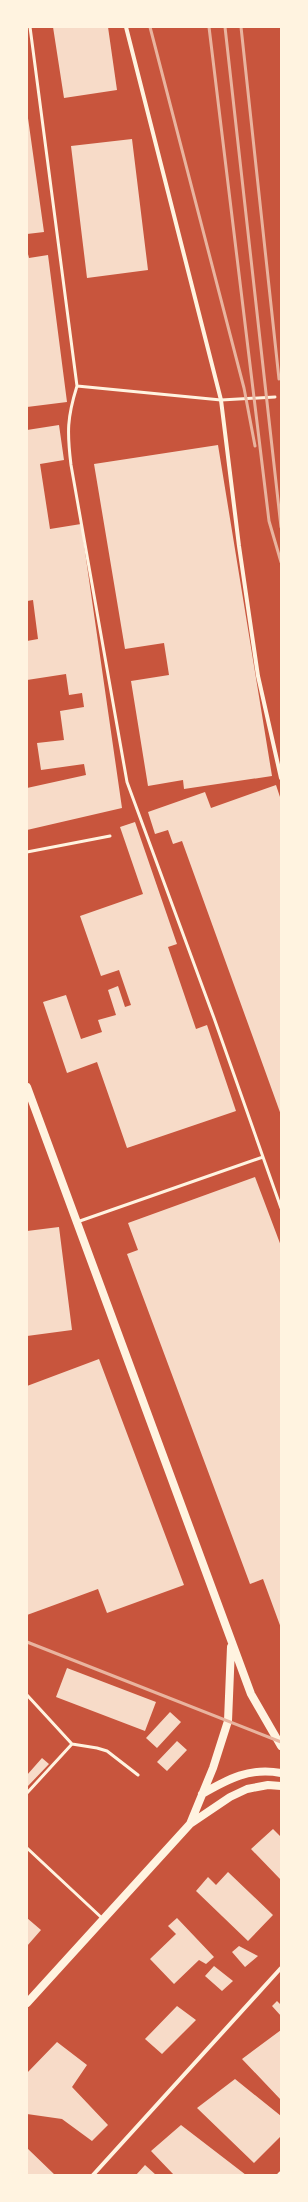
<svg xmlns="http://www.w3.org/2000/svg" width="308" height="2202" font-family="Poppins,sans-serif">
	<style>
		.building { fill: #f7dbc8 }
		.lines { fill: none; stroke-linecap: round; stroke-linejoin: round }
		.service { stroke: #fff3e0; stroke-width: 3 }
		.minor { stroke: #fff3e0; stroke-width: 4 }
		.secondary { stroke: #fff3e0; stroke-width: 8 }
		.rail { stroke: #e9b49f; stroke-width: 3 }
	</style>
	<rect width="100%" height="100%" fill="#c8553d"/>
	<!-- building -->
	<path class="building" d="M53 27H108L117 90 64 98Z
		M27 111 44 232 27 234Z
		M132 139 148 270 87 278 71 146Z
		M27 250 29 258 48 255 67 402 27 407Z
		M59 425 64 460 40 464 50 529 81 524 122 808 27 830V788L86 775 84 764 41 770 37 743 64 740 60 711 84 707 82 693 69 695 66 674 27 680V641L38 639 33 600 27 601V430Z
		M218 445 272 776 184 789 183 780 148 786 131 681 169 675 164 643 125 649 94 464Z
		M276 785 281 800V1115L182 841 173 844 168 830 155 834 148 812 205 792 211 808Z
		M135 822 177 944 168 947 196 1029 207 1025 236 1111 127 1148 97 1062 67 1073 43 1002 66 995 81 1039 102 1032 98 1020 116 1015 108 990 118 986 125 1007 131 1005 119 970 101 976 80 916 143 894 120 827Z
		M255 1177 281 1246V1628L263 1579 250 1584 127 1254 138 1250 128 1223Z
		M59 1227 72 1330 27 1336V1231Z
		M99 1359 184 1585 107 1613 98 1589 27 1615V1386Z
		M67 1668 156 1702 145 1731 56 1697Z
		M170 1712 181 1722 157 1748 146 1738Z
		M177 1741 187 1750 167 1771 157 1762Z
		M42 1758 49 1764 28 1786 27 1775Z
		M273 1829 281 1837V1880L251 1849Z
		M228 1872 273 1915 248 1941 196 1891 208 1877 216 1885Z
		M27 1918 41 1930 27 1946Z
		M177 1918 214 1957 206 1964 199 1960 174 1984 150 1959 176 1934 168 1926Z
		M239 1946 258 1956 245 1967 232 1952Z
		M214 1966 233 1981 222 1991 205 1976Z
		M277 2001 281 2005V2016L272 2006Z
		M177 2006 196 2020 162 2054 145 2039Z
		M281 2030V2100L242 2059Z
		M57 2042 87 2065 72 2087 108 2125 92 2141 62 2119 27 2114V2073Z
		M235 2079 281 2116V2136L254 2163 197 2108Z
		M181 2125 246 2175H174L151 2151Z
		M27 2148 55 2175H27Z
		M145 2165 156 2175H136Z"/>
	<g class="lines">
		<!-- service -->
		<path class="service" d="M30 27 77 386C67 418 67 432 71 465L127 782 214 1018 281 1208
			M77 386 221 400 275 397
			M27 852 110 836
			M77 1222 263 1157
			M27 1695 72 1744 97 1748 107 1751 138 1775
			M27 1793 72 1744
			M27 1848 103 1919"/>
		<!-- minor -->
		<path class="minor" d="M126 27 221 400 239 546 258 676 281 778
			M93 2175 281 1968
			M279 2175 281 2173"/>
		<!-- secondary -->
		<path class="secondary" d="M27 1087 251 1694 281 1746
			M202 1794C228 1779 250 1767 281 1773
			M190 1824 213 1768 228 1721 231 1647
			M27 2003 190 1824 230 1797 247 1789 268 1785 281 1786"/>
		<!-- rail -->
		<path class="rail" d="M150 27 244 388 255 446
			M209 27 269 521 281 562
			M225 27 281 527
			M241 27 279 379
			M27 1642 281 1742"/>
	</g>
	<!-- border -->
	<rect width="308" height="2202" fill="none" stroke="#fff3e0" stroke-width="56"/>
</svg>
